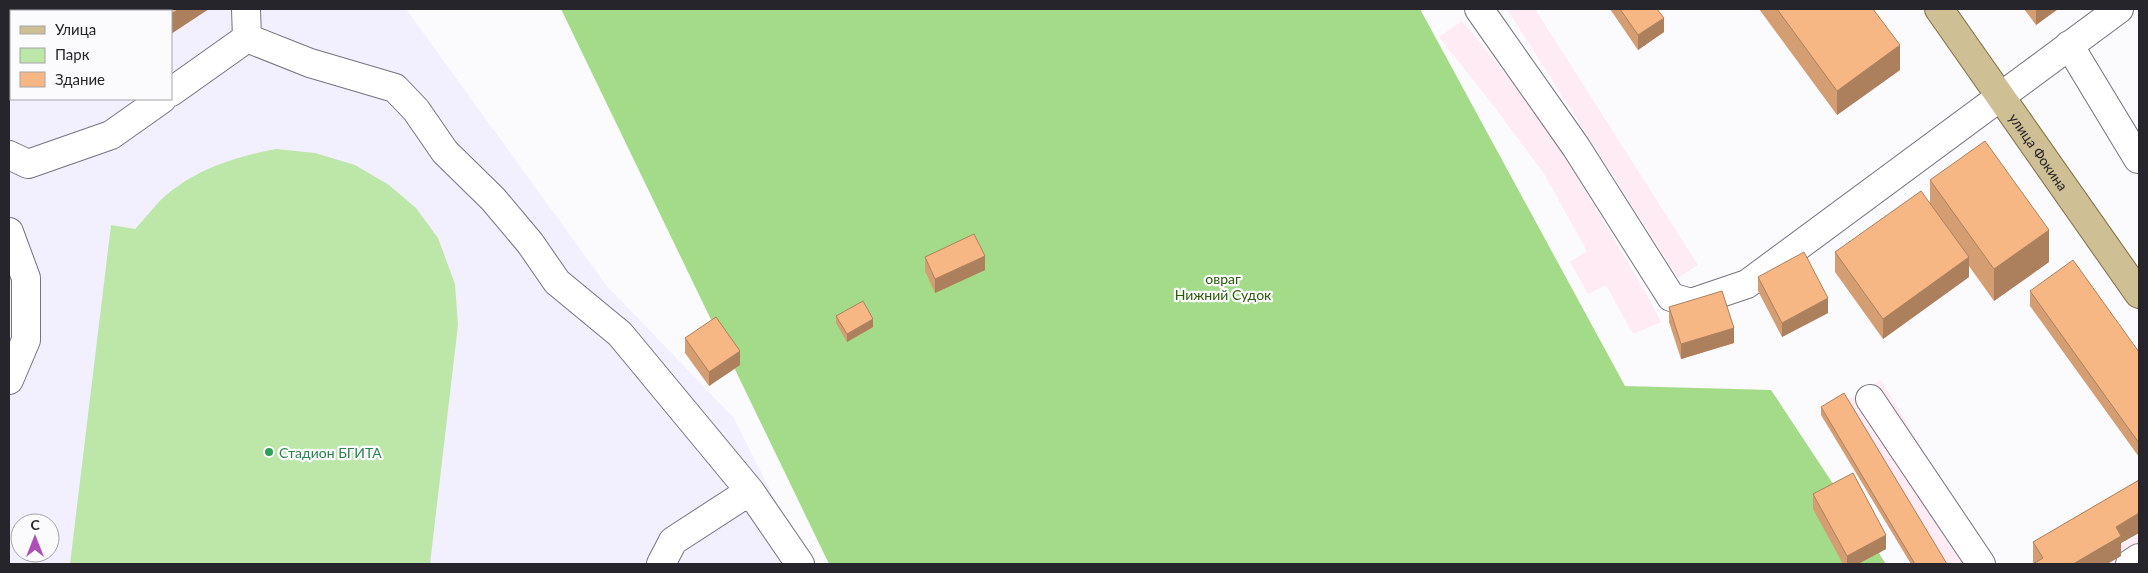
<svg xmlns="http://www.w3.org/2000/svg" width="2148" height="573" font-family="Lato,sans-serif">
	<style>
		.built { fill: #f2f0fe; fill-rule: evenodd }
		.industrial { fill: #feebf4 }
		.green { fill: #bde6a9 }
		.forest { fill: #a4db89 }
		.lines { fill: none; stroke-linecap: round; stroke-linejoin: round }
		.minor-casing { stroke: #747380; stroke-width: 30 }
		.major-casing { stroke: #7e6e41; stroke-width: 30 }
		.minor { stroke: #fff; stroke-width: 28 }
		.major { stroke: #cebf94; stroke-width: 28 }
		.wall { fill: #d49d72 }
		.shaded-wall { fill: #ad805d }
		.building { fill: #f7b785; stroke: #ad805d }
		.leisure-dot { fill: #2e9e5b; stroke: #fbfafd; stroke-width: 2 }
		.labels { text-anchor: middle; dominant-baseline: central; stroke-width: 4.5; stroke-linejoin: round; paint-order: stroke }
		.street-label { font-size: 14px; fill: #26252b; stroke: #fbfafd }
		.park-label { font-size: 14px; fill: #2c5c04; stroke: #fbfafd }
		.leisure-label { font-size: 14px; fill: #27864d; stroke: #fbfafd; text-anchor: start }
	</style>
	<rect width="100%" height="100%" fill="#fbfafd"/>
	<!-- built -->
	<path class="built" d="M9 9H406L606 285 733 417 808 564H9ZM11 11H171V99H11ZM20 523H50V553H20Z"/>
	<!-- industrial -->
	<path class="industrial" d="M1507 9H1535L1698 265 1678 278Z
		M1462 21 1512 82 1564 155 1648 297 1661 322 1633 334 1606 285 1588 294 1570 262 1587 251 1543 172 1490 101 1439 37Z
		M1881 380 1991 564H1911L1821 415Z
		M2139 535V564H2109L2123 556 2118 547Z"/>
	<!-- green -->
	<path class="green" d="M276 149 315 153 355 165 389 185 416 208 438 238 455 284 458 325 430 564H70L111 225 135 229C145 219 154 206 164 197 196 169 235 157 276 149Z"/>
	<!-- forest -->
	<path class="forest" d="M561 9H1420L1625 386 1771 390 1886 564H829Z"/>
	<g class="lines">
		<!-- minor casing -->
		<g class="minor-casing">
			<path id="minor" d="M1479 9 1576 147 1671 297 1691 303 1747 284 2119 9
				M247 38 310 63 395 88 416 110 445 152 493 199 530 243 557 282 620 334 750 491 673 541 661 564
				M2069 45 2138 159
				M171 92 247 38 246 9
				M9 155 28 164 111 135 162 99
				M9 232 26 278V340L9 380
				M1870 399 1981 564
				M750 491 800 564
				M2130 564 2139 558"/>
		</g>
		<!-- major casing -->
		<g class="major-casing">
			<g id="major">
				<path id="s1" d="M1939 9 2139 294"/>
			</g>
		</g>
		<!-- minor -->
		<use href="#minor" class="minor"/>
		<!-- major -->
		<use href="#major" class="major"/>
	</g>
	<!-- wall -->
	<path class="wall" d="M1610 9H1657L1664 32 1638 50Z
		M1759 9H1873L1900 70 1837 115Z
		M2024 9H2058L2036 25Z
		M1930 180 2049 262 1994 301 1969 266V277L1883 339 1835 272V252L1930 203Z
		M925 257 985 270 935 293 925 271Z
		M1758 277 1828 313 1782 337 1758 291Z
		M2030 291 2139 352V457L2030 306Z
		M1669 307 1734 343 1681 359 1669 322Z
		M836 316 873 327 847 342 836 323Z
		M685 338 740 365 709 386 685 353Z
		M1821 407 1947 564H1911L1821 415Z
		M2139 480V533L2121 543V556L2107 564H2033H2034L2033 562V542Z
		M1813 494 1886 549 1858 564H1843L1813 509Z"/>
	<!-- shaded-wall -->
	<path class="shaded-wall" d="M179 9H209L171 34V14Z
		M2036 9H2058L2036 25Z
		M1664 18V32L1638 50V35Z
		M1900 45V70L1837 115V91Z
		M2049 230V262L1994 301V269Z
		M985 256V270L935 293V279Z
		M1969 257V277L1883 339V319Z
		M1828 298V313L1782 337V323Z
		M873 319V327L847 342V334Z
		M1734 328V343L1681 359V344Z
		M740 351V365L709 386V372Z
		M2139 513V533L2121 543V556L2107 564H2073L2116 527Z
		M1886 535V549L1858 564H1847V556Z"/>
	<!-- building -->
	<path class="building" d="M86 9H179L171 14V11H83Z
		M1620 9H1657L1664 18 1638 35Z
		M1777 9H1873L1900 45 1837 91Z
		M1985 141 2049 230 1994 269 1930 180Z
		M1921 191 1969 257 1883 319 1835 252Z
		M974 234 985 256 935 279 925 257Z
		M1804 252 1828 298 1782 323 1758 277Z
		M2073 260 2139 352V443L2030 291Z
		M1722 291 1734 328 1681 344 1669 307Z
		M863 301 873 319 847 334 836 316Z
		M716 317 740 351 709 372 685 338Z
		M1844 393 1947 564H1915L1821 407Z
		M1853 473 1886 535 1847 556 1813 494Z
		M2139 480V513L2116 527 2121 536 2073 564H2033L2043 558 2033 542Z"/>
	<!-- markers -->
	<circle class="leisure-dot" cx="269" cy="452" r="5"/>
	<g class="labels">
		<!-- street labels -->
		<g class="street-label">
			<text stroke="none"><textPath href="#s1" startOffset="174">улица Фокина</textPath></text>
		</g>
		<!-- park labels -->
		<g class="park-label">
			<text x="1223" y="278">овраг<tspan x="1223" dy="16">Нижний Судок</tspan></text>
		</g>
		<!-- leisure labels -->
		<g class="leisure-label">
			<text x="279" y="452">Стадион БГИТА</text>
		</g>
	</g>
	<!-- border -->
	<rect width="2148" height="573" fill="none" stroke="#26252b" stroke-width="20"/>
	<!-- legend -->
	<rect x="10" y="10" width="162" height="90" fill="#fbfafd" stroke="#a6a5a9"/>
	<rect x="20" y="26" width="25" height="8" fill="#cebf94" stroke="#a6a5a9"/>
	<text x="55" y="35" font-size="15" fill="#26252b">Улица</text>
	<rect x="20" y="48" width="25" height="15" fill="#bde6a9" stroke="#a6a5a9"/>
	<text x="55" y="60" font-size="15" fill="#26252b">Парк</text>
	<rect x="20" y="72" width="25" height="15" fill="#f7b785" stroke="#a6a5a9"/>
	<text x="55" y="85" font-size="15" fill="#26252b">Здание</text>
	<!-- north arrow -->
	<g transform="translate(35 538)"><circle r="24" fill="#fbfafd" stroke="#a6a5a9"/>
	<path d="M0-4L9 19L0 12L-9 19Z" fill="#ae4eb7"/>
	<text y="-8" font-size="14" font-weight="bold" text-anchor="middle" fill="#26252b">С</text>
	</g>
</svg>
